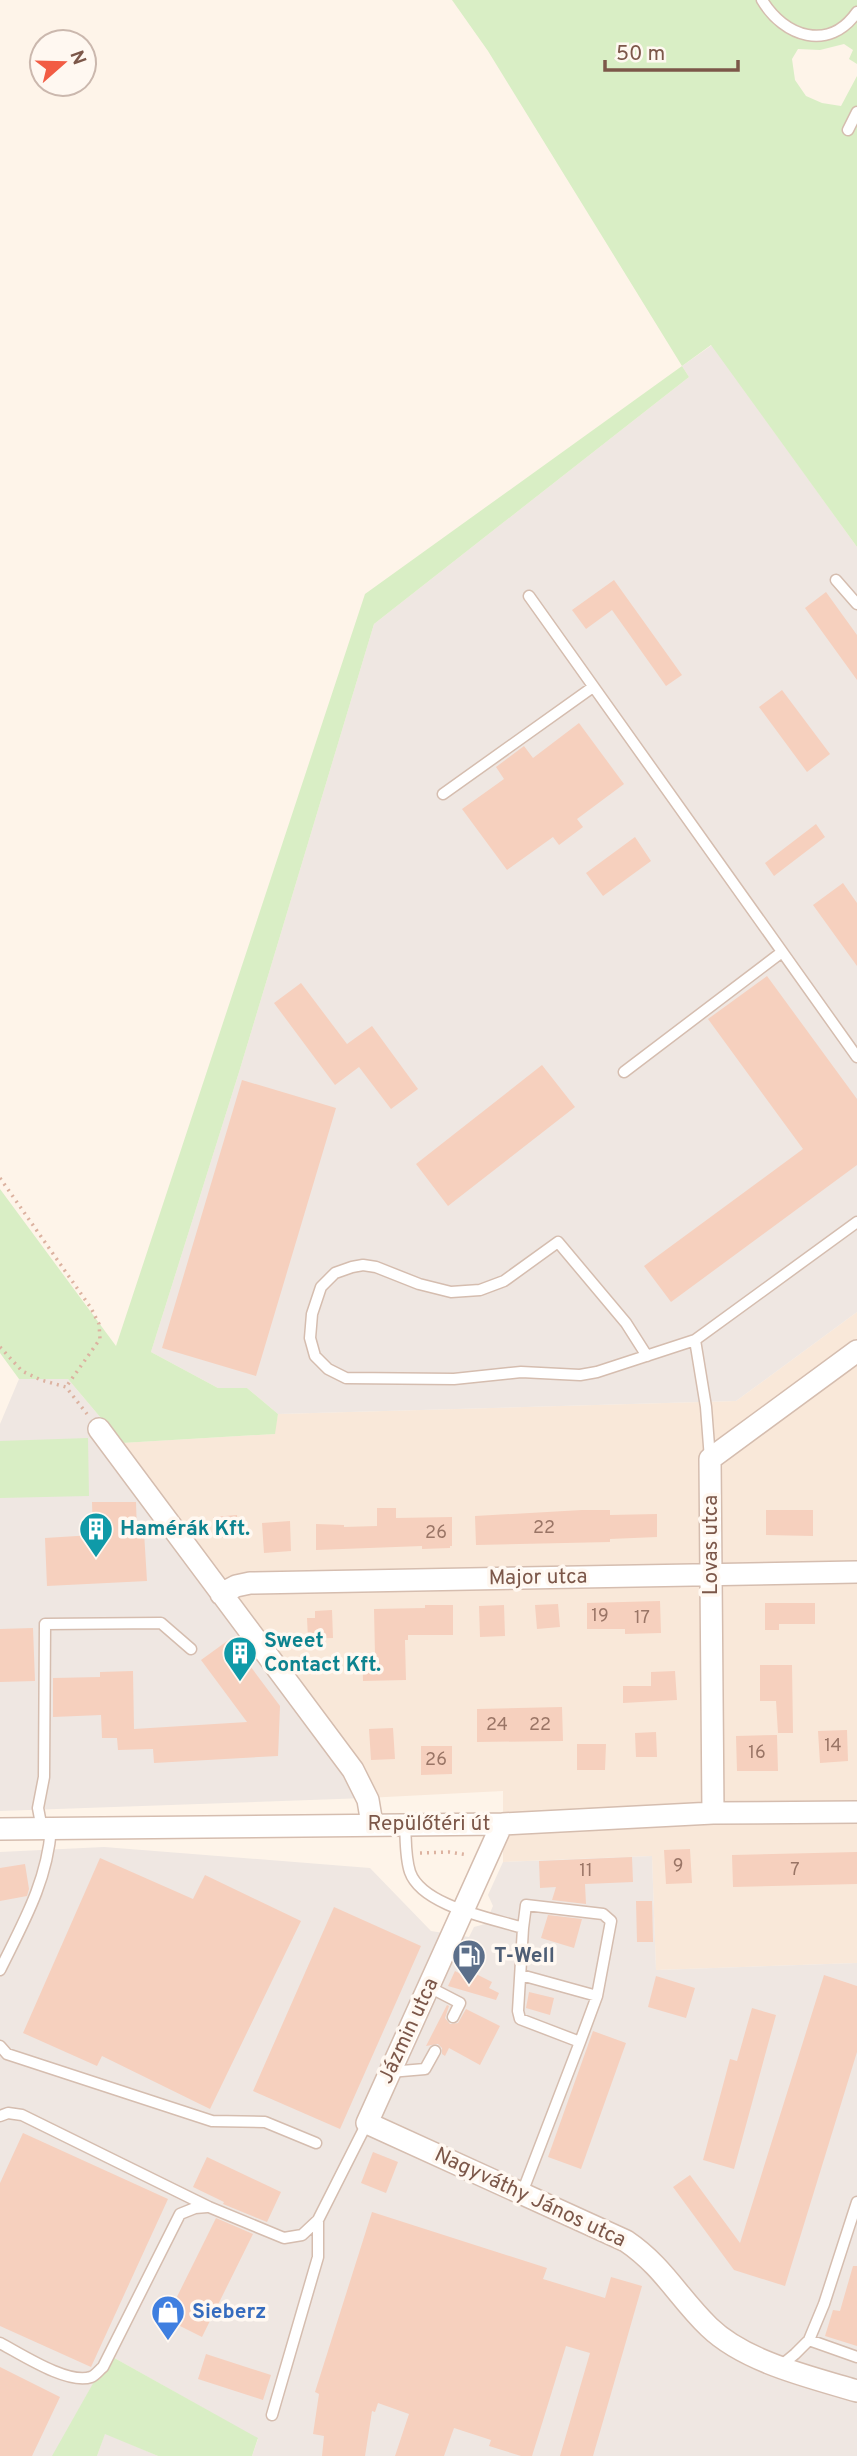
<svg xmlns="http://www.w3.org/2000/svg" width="857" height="2456" font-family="Overpass,sans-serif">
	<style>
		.residential { fill: #f9e8d9 }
		.industrial { fill: #efe7e2 }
		.green { fill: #d9eec5 }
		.building { fill: #f6d0be }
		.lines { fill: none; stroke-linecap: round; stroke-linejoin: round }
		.service-casing { stroke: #d5bdaf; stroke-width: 13 }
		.minor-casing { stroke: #d5bdaf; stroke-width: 24 }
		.path { stroke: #dcb2a0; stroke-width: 3.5; stroke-dasharray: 2 5; stroke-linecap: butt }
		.service { stroke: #fff; stroke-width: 10 }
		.minor { stroke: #fff; stroke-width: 21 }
		.labels { text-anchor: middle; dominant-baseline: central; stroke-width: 7; stroke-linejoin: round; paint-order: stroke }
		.number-label { font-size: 18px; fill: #9a7566 }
		.culture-label { font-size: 21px; font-weight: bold; fill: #0d838f; stroke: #fff8f1; text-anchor: start }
		.street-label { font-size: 21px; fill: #7c5749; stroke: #fff8f1 }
		.service-label { font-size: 21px; font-weight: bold; fill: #4e5e75; stroke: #fff8f1; text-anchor: start }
		.shop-label { font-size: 21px; font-weight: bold; fill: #366cbe; stroke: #fff8f1; text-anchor: start }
	</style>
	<rect width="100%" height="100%" fill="#fef4e9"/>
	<!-- residential -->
	<path class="residential" d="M857 1312V1963L656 1970 652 1856 503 1862V1791L366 1798 122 1443 274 1434 278 1414 736 1401Z"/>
	<!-- industrial -->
	<path class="industrial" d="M712 345 857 547V1312L736 1401 278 1414 247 1388H218L151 1352 240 1069 374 624 689 377 682 366Z
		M19 1379H68L122 1443 366 1798 0 1811V1424Z
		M104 1847 370 1868 431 1931 469 1937 474 1927 485 1924 493 1906 488 1895 503 1862 652 1856 656 1970 857 1963V2456H252L258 2439 109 2355 53 2456H0V1852Z
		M105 2433 158 2456H97Z"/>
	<!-- green -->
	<path class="green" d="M452 0H857V64L849 59 853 50 844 44 820 50 798 49 792 59 795 80 806 96 822 103 841 106 857 76V547L711 345 682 366 689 377 374 624 240 1069 151 1352 218 1388H247L278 1414 275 1434 122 1443 68 1379H19L0 1353V1189L116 1346 365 594 682 366 488 51Z
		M88 1438 89 1496 0 1498V1441Z
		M109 2355 258 2438 252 2456H158L105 2434 97 2456H52Z"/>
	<!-- building -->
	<path class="building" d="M614 580 682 675 666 686 612 610 586 629 572 610Z
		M826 592 857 635V680L805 608Z
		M782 690 830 754 807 772 759 707Z
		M579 723 624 784 577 819 583 827 559 845 553 837 507 870 462 809 504 779 496 767 524 746 533 758Z
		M816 824 825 837 774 876 765 863Z
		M635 837 651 861 603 896 586 873Z
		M843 883 857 903V966L813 905Z
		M767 976 857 1099V1165L671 1302 644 1266 803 1149 708 1019Z
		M301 983 347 1044 372 1026 418 1089 391 1109 359 1067 335 1085 274 1003Z
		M542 1065 575 1107 448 1206 416 1164Z
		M242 1080 336 1108 256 1376 162 1348Z
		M92 1502H136L137 1533 144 1532 147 1581 47 1586 45 1538 93 1535Z
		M377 1508H396V1518L452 1517V1546H450V1548L422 1549V1546L316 1550V1524L344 1525V1527L377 1526Z
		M582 1510H610V1515L657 1514V1537L610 1539V1542L476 1545 475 1516Z
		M766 1510H813V1536L766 1535Z
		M237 1515 238 1536 215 1538 213 1517Z
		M290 1521 291 1551 264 1553 262 1523Z
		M660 1601 661 1633 625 1634V1629H587V1603Z
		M765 1603H815V1624H779V1630H765Z
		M558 1604 560 1627 537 1629 535 1605Z
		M425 1605H453V1635H408V1640H405L406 1680 363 1681 362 1655H375L374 1609 425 1608Z
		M504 1605 505 1636 480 1637 479 1606Z
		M332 1610 333 1638 308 1639 307 1618H315V1611Z
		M33 1628 35 1681 0 1682V1629Z
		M230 1639 280 1706 278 1756 154 1763 153 1749 118 1750 117 1738H102L101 1715 53 1717V1678L100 1677V1672L133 1671 134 1729 247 1722 201 1660Z
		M760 1665H792L793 1733H778L776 1701H760Z
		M675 1671 677 1700 623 1703V1686H651V1672Z
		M562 1707 563 1741 477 1742V1709Z
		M393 1728 395 1759 371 1760 369 1729Z
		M847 1730 848 1761 820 1763 818 1731Z
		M656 1732 657 1757H636L635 1733Z
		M777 1735 778 1771H737L736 1736Z
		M577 1744H606L605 1770H577Z
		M421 1746H452V1774L421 1775Z
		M690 1849 692 1883 666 1884 664 1850Z
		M857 1852V1884L733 1887 732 1855Z
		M632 1857 633 1882 585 1884 586 1904 552 1900 556 1887 540 1888 539 1861Z
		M100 1858 193 1899 205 1875 301 1921 210 2109 102 2056 97 2066 23 2033Z
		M25 1864 29 1889 27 1896 0 1901V1868Z
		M636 1901H652L653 1942H637Z
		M334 1907 421 1946 340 2129 253 2091Z
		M548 1915 582 1919 574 1948 541 1938Z
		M468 1970 492 1982 489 1988 499 1993 496 2000 448 1986 455 1971 465 1976Z
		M824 1975 857 1986V2052L785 2286 734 2270 673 2187 690 2175 740 2243Z
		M656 1976 695 1988 686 2018 648 2007Z
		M529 1992 554 1998 550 2015 526 2008Z
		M447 2005 449 2006 445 2018 450 2024 458 2023 466 2009 500 2026 480 2065 449 2048 445 2056 442 2054V2048L438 2044 426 2046Z
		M752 2008 776 2015 734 2169 703 2160 730 2059 737 2061Z
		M593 2031 626 2043 581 2169 548 2157Z
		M23 2133 168 2199 91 2367 0 2326V2183Z
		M373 2152 398 2162 386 2193 361 2183Z
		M207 2157 281 2192 267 2222 223 2204 224 2202 193 2187Z
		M372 2212 547 2268 543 2279 605 2298 611 2277 642 2286 593 2456H560L590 2353 566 2346 532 2456H521L489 2446 491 2440 454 2428 444 2456H395L409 2414 378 2403 375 2412 372 2411 365 2456H322L324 2436 313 2434 319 2394 315 2392Z
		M216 2218 253 2234 202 2337 166 2319Z
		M853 2266H857V2346L825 2336 833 2310 840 2311Z
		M206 2354 271 2375 263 2400 198 2379Z
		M0 2367 60 2397 32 2456H0Z"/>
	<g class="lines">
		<!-- service casing -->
		<g class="service-casing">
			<path id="service" d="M762 0C784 37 829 52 857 12
				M848 130 857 112
				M836 580 857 604
				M529 596 857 1057
				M443 794 593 687
				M624 1072 782 952
				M647 1356 626 1323 558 1242 504 1281 480 1290 451 1292 419 1284 376 1267 363 1265 352 1267 335 1273 321 1287 312 1314 310 1338 315 1356 328 1369 346 1378 454 1379 521 1372 580 1375 597 1372 695 1340
				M710 1459 706 1407 695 1340 857 1222
				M405 1823C406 1839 405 1857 410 1872 422 1906 491 1918 523 1928L518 2011 520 2019 580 2042 597 1996 611 1921 603 1914 526 1905 523 1928
				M42 1829 38 1808 44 1777 45 1624 161 1623 191 1649
				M0 1970C23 1923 47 1882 51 1829
				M521 1975 597 1996
				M429 1987 460 2003 453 2017
				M0 2046 7 2054 212 2121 265 2122 316 2143
				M390 2072 425 2069 435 2051
				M0 2116 8 2113 22 2115 209 2207 284 2238 302 2235 318 2220
				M522 2193 580 2042
				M809 2340 857 2357
				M0 2343C21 2354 68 2385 91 2377 96 2375 99 2370 103 2367L180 2214 195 2208 207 2207
				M778 2368 795 2354 809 2340 824 2304 857 2202
				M272 2415 318 2257V2220L367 2123"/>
		</g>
		<!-- minor casing -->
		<g class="minor-casing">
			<path id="minor" d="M99 1429 353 1770 368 1800 372 1824
				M221 1594 236 1586 250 1583 857 1572
				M713 1813 710 1459 857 1351
				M502 1824 367 2123 626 2241C663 2266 678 2297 709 2327 745 2362 810 2377 857 2391
				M0 1829 502 1824 713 1813 857 1812"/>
		</g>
		<!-- path -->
		<path class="path" d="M0 1178 91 1308 99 1324 100 1339 66 1387
			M0 1347 22 1371 41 1380 66 1387 87 1414
			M420 1853 449 1852 468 1855"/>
		<!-- service -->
		<use href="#service" class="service"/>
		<!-- minor -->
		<use href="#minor" class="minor"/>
	</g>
	<!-- icons -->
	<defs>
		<g id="building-pin" transform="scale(1.75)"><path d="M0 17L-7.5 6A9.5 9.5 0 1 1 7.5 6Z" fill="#0f9aa8" stroke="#fff8f1"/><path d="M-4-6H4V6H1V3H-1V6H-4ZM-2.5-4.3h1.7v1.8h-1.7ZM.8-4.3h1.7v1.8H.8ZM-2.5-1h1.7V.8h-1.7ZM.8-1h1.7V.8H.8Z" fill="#fff"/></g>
		<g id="fuel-pin" transform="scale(1.75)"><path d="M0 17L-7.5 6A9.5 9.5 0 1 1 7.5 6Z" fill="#5c6f8a" stroke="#fff8f1"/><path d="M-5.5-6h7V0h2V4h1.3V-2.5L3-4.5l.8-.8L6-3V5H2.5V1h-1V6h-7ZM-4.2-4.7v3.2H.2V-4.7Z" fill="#fff"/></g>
		<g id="shop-pin" transform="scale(1.75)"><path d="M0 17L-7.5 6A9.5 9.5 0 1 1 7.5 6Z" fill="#3f7fe0" stroke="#fff8f1"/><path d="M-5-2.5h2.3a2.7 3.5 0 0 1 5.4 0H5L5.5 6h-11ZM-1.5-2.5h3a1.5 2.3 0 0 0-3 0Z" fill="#fff"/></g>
	</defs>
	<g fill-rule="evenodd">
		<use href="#building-pin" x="96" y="1529"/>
		<use href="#building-pin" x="240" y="1653"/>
		<use href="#fuel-pin" x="469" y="1956"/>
		<use href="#shop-pin" x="168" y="2312"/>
	</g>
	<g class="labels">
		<!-- number labels -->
		<g class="number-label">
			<text x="544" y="1528">22</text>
			<text x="436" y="1533">26</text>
			<text x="600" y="1616">19</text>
			<text x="642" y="1618">17</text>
			<text x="497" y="1725">24</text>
			<text x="540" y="1725">22</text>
			<text x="833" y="1746">14</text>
			<text x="757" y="1753">16</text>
			<text x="436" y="1760">26</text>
			<text x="678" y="1866">9</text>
			<text x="795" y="1870">7</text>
			<text x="586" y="1871">11</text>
		</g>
		<!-- culture labels -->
		<g class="culture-label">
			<text x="120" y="1529">Hamérák Kft.</text>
			<text x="264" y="1641">Sweet<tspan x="264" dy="24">Contact Kft.</tspan></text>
		</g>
		<!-- street labels -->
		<g class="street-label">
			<text transform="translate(711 1545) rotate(-90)">Lovas utca</text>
			<text transform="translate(538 1578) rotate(-1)">Major utca</text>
			<text x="429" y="1824">Repülőtéri út</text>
			<text transform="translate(409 2031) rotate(-65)">Jázmin utca</text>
			<text transform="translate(530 2198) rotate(25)">Nagyváthy János utca</text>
		</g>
		<!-- service labels -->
		<g class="service-label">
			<text x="494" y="1956">T-Well</text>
		</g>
		<!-- shop labels -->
		<g class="shop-label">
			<text x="192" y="2312">Sieberz</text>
		</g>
	</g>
	<!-- north arrow -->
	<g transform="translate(63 63) rotate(70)"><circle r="33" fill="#fff8f1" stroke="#cbb8ae" stroke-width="2"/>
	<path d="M0-5L12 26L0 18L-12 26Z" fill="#f25c44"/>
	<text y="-10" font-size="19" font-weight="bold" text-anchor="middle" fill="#7c5749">N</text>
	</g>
	<!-- scale -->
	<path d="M605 60v10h133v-10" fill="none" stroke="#7c5749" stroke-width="3.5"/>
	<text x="616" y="60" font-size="21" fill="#7c5749" stroke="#fff8f1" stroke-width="5" paint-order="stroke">50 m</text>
</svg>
